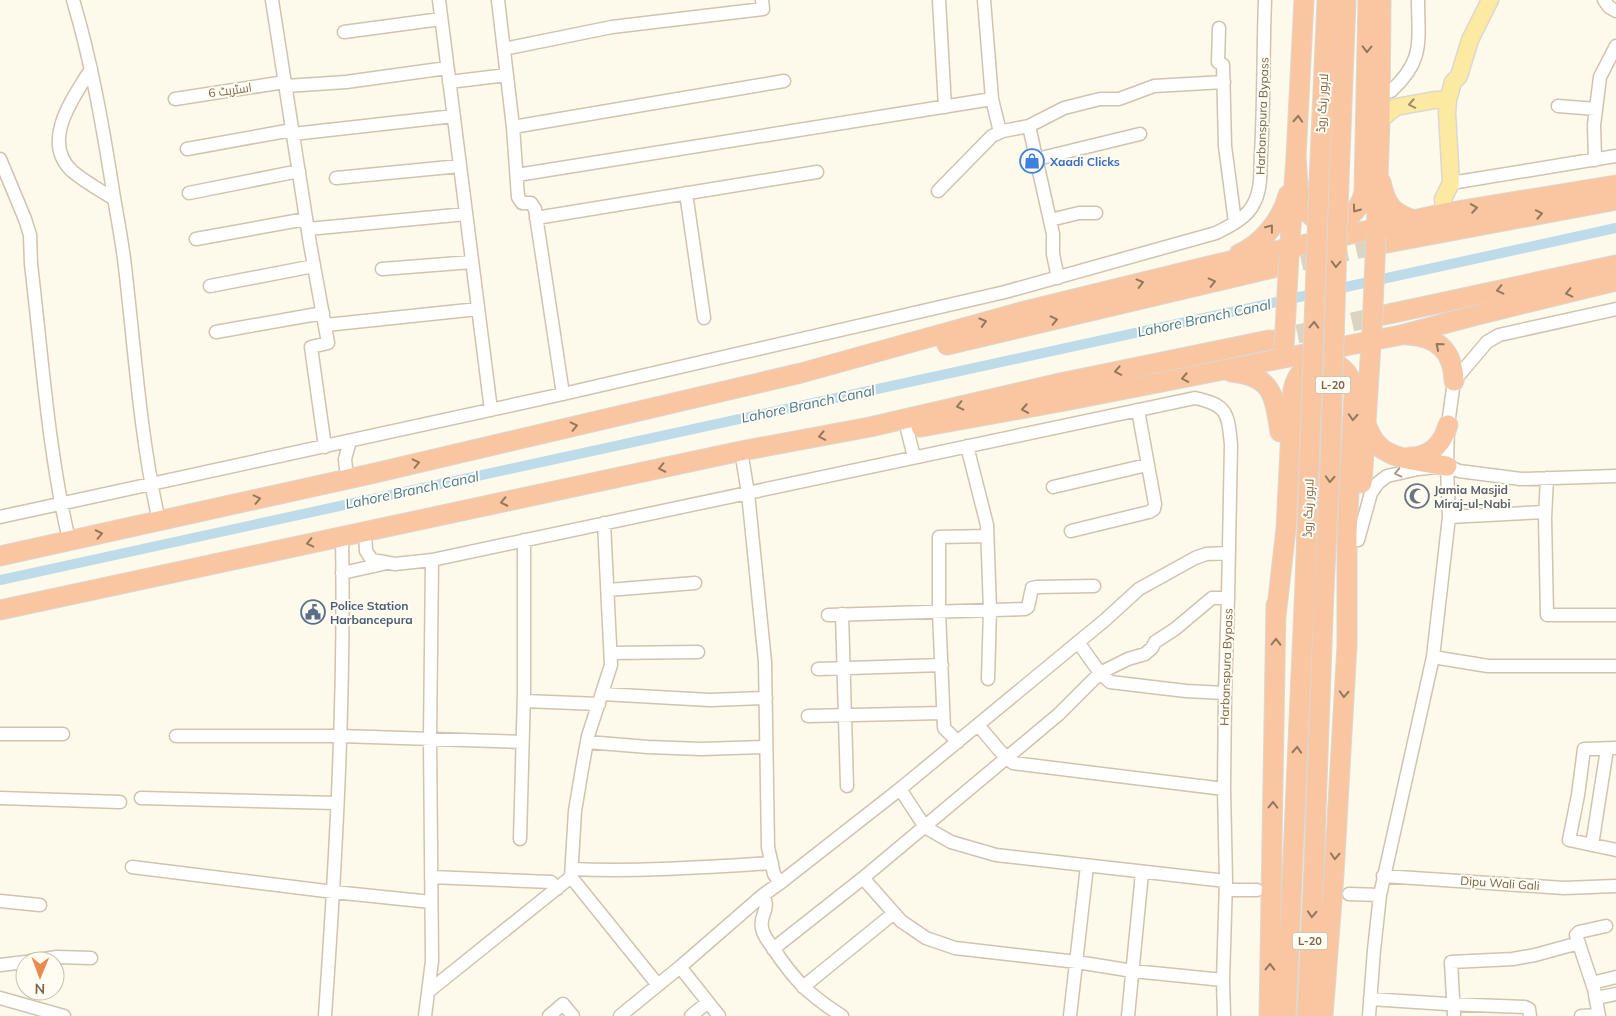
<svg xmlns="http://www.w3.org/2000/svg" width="1616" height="1016" font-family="Mulish,Cairo,sans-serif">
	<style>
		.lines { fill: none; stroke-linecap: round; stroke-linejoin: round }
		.canal { stroke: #bedbe9; stroke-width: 10 }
		.highway-tunnel { stroke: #dcd4c3; stroke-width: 19; stroke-dasharray: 19 9; stroke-linecap: butt }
		.minor-casing { stroke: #d1c3af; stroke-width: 15 }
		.major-casing { stroke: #ddd7d0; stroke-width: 19 }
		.highway-casing { stroke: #ddd7d0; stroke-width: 21 }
		.minor { stroke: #fff; stroke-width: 12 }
		.major { stroke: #fdeaa2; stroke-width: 16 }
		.highway { stroke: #f9c6a1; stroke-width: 19 }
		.highway-bridge-casing { stroke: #ddd7d0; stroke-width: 21; stroke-linecap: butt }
		.highway-bridge { stroke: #f9c6a1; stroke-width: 19 }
		.oneway { stroke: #94785d }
		.oneway2 { stroke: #a28c66 }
		.oneway3 { stroke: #a99a8b }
		.labels { text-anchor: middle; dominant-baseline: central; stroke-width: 4; stroke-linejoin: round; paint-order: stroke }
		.shield { fill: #fffcf2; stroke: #a3927e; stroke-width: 1 }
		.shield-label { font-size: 11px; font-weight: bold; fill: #7b644c }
		.street-label { font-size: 12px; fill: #7b644c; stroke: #fffcf2 }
		.shop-label { font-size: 12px; font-weight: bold; fill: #366cbe; stroke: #fffcf2; text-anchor: start }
		.worship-label { font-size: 12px; font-weight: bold; fill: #5b616d; stroke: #fffcf2; text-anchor: start }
		.service-label { font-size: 12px; font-weight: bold; fill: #4e5e75; stroke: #fffcf2; text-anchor: start }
		.water-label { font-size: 14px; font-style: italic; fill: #44768e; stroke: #fffcf2 }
	</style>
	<rect width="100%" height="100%" fill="#fdf9eb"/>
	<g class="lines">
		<!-- canal -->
		<path class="canal" d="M1332 290 1616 228
			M0 580 1318 293"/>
		<!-- highway-tunnel -->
		<path class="highway-tunnel" d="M1274 267 1387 243
			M1270 340 1384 315"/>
		<!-- minor casing -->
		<g class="minor-casing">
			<path id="minor" d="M73 0C91 60 102 122 112 185 116 212 122 239 125 267 135 352 140 437 159 521
				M272 0 310 244 328 343 311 347 325 447
				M439 0 491 410
				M498 0 513 127 518 197 522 203H531L535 209 563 394
				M939 0 945 107
				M1604 0 1609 7 1616 11
				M1219 28 1218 62 1223 65 1225 146 1235 222
				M344 32 441 19
				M504 49 612 27 763 9 762 0
				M91 69C74 97 40 141 72 171 85 182 100 190 114 199
				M449 82 507 75
				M286 86 346 82 447 68
				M1380 92 1391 91C1425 60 1418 41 1418 0
				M175 99 285 82
				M992 99 1000 132
				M1558 106 1596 109
				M513 127 784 81
				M293 134 454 116
				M187 149 292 130
				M0 159 25 219 30 235 31 264C42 356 48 450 69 540
				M1037 159 1140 134
				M1595 160 1594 125 1600 77 1616 46
				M517 175 992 99 984 0
				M336 178 460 166
				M1451 183 1616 156
				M938 191 992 136 1003 131 1029 126
				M189 193 299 171
				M686 193 704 318
				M536 218 817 172
				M1050 220 1079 213H1096
				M308 229 466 214
				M196 239 306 219
				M382 269 472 262
				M1058 278 1053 254V234L1029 126 1064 108 1100 99H1119L1154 86 1224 82
				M210 286 314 266
				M326 325 478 309
				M216 332 323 313
				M907 429 914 457
				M967 446 987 525 990 610 988 679
				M741 451 748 493 765 662 768 847 774 874 780 883
				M347 478 345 459 350 441
				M1547 478 1545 518 1547 615H1616
				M1053 487 1147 465
				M0 517 563 394 1005 292 1216 233C1230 226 1247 218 1254 203 1262 188 1260 170 1261 154 1264 103 1263 51 1265 0
				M1449 517 1545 512
				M604 523 611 665 588 736 582 769 575 811 571 877 658 985
				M1071 531 1149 512 1154 509 1155 504 1138 410
				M365 532 366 551 372 560 395 564 432 560 1195 398C1228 405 1228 414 1231 445L1228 598 1225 693 1224 789 1226 881 1223 980 1224 1016
				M1358 540 1371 493 1378 483 1387 476 1418 469 1447 466 1459 471 1521 479 1616 476
				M342 573 383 564
				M608 590 695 583
				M842 614 847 786
				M828 615 1025 609 1028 607 1032 588 1037 587 1094 586
				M1078 642 1100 673 1110 682 1186 691 1225 693
				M611 653 698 652
				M1433 657 1488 666H1616
				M818 669 942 665
				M602 694 710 700 766 698
				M524 701 599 704
				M808 716 943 713
				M978 725 1000 751 1013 763 1224 789
				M0 734H63
				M176 736H340L522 742
				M587 742 648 747 701 749 766 747
				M958 742 944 728 939 612V537L987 536
				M1616 748 1584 749 1578 795 1569 840 1616 850
				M900 789 925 827 951 842 996 855 1226 881
				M0 798 120 802
				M141 798 337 803
				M520 839 524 693V540
				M1592 845 1607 749
				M132 867 334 892 431 902
				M572 869C638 872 706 867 772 863
				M1383 876 1564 888 1616 886
				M431 877 551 882 557 889
				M1226 890H1257
				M1349 894 1380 895
				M763 895C771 911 759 914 762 928 763 936 769 942 773 948 795 981 809 995 842 1016
				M0 901 40 905
				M773 949 863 878
				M30 961 57 957 91 958
				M0 965 25 962
				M680 967 719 1016
				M1223 980 1133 971 1077 962 955 948 926 938 901 921 863 878 1059 714 1100 673 1128 659 1145 654 1152 648 1155 642 1175 629 1212 598H1228
				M1592 983 1616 977
				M803 987 894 913
				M429 991 571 877
				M0 998 64 1016
				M1596 998 1616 994
				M1370 999 1447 1004 1525 1007 1529 1009 1530 1016
				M325 1016C336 856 345 696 342 536
				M425 1016 432 961 430 738 432 560
				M549 1016 563 1004 573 1016
				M620 1016 680 967 763 895 780 883 900 789 1105 620 1139 589 1195 558 1206 554 1228 553
				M691 1016 708 1002
				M1070 1016 1087 866
				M1128 1016 1142 873
				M1369 1016 1374 950 1380 895 1433 657 1449 517 1447 466 1448 425 1454 381 1487 342 1499 335 1616 309
				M1454 1016 1451 962 1513 959 1535 955 1579 943
				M1581 1016 1599 1015
				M1599 1016 1594 989 1576 935 1579 932 1606 926"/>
		</g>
		<!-- major casing -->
		<g class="major-casing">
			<path id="major" d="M1380 120 1396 107 1435 100H1448
				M1445 213 1443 199 1451 183 1447 113 1448 100 1453 82 1459 76 1470 40 1490 0"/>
		</g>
		<!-- highway casing -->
		<g class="highway-casing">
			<path id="highway" d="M1296 157C1298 173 1296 197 1306 210 1325 236 1358 221 1364 192L1368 0
				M1339 180 1346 0
				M1319 182 1327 0
				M1381 182C1386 205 1392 213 1414 220
				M1376 236 1380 120 1381 0
				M1387 243 1616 200
				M1239 254C1262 244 1282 219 1288 195
				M1289 255 1296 157 1304 0
				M1384 315 1616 265
				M1408 335C1438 337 1453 351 1454 381
				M947 345 1273 268
				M1231 372C1273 376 1274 395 1280 432
				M1366 424C1369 432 1372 439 1378 445 1391 460 1427 462 1447 466
				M921 427 1070 400 1401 335 1477 315 1616 281
				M1410 457C1431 457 1443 443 1448 425
				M1362 483 1372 330
				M0 556 375 473 801 373 1025 311 1217 264 1445 213 1616 185
				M0 610 741 451 870 427 1060 383 1269 340
				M1276 616 1286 529 1293 390C1301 351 1348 352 1354 391L1347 533V645L1334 874 1323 1016
				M1269 1016 1276 605
				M1286 1016 1305 584
				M1307 1016 1314 866 1324 589"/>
		</g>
		<!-- minor -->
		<use href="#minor" class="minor"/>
		<!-- major -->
		<use href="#major" class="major"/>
		<!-- highway -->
		<use href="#highway" class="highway"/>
		<!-- highway-bridge casing -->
		<g class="highway-bridge-casing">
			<path id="highway-bridge" d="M1372 330 1376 236
				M1284 349 1289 255
				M1305 584 1319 182
				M1324 589 1330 468 1339 180"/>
		</g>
		<!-- highway-bridge -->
		<use href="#highway-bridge" class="highway-bridge"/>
	</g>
	<!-- one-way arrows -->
	<defs><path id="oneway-chevron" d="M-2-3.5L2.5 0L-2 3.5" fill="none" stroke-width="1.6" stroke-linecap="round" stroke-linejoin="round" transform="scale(1.25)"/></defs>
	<g class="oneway">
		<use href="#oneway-chevron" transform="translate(1367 49) rotate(91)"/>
		<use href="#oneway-chevron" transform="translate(1298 119) rotate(-87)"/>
		<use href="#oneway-chevron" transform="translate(1474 208) rotate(-9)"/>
		<use href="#oneway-chevron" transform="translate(1356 209) rotate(126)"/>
		<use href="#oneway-chevron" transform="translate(1539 214) rotate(-11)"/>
		<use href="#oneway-chevron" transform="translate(1270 228) rotate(-52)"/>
		<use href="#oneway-chevron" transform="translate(1336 264) rotate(92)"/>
		<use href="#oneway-chevron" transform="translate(1212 282) rotate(-13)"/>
		<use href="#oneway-chevron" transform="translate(1140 283) rotate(-14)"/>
		<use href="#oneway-chevron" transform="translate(1500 290) rotate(167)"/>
		<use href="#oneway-chevron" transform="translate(1569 293) rotate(167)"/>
		<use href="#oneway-chevron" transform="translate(1054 320) rotate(-13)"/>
		<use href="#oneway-chevron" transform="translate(983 322) rotate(-16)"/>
		<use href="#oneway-chevron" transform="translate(1314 325) rotate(-88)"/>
		<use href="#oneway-chevron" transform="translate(1439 346) rotate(-140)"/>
		<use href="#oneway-chevron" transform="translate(1118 371) rotate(169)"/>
		<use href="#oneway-chevron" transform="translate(1185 378) rotate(169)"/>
		<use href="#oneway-chevron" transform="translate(960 406) rotate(167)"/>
		<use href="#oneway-chevron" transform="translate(1025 409) rotate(170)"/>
		<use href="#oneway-chevron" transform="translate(1353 417) rotate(93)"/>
		<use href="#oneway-chevron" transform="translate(574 426) rotate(-13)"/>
		<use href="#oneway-chevron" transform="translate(822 436) rotate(169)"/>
		<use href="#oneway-chevron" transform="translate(416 463) rotate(-13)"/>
		<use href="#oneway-chevron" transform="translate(662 468) rotate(168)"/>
		<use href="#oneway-chevron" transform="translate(1330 479) rotate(93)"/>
		<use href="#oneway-chevron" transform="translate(257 499) rotate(-13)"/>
		<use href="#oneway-chevron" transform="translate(504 502) rotate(168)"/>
		<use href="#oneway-chevron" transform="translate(99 534) rotate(-12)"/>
		<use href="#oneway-chevron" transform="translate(310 543) rotate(167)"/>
		<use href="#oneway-chevron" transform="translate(1276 642) rotate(-89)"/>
		<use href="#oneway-chevron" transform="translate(1344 694) rotate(93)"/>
		<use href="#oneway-chevron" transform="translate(1297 750) rotate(-87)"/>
		<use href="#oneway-chevron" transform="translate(1273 805) rotate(-89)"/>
		<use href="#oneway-chevron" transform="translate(1335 856) rotate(93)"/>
		<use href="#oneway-chevron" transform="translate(1312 914) rotate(93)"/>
		<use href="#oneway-chevron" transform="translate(1270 967) rotate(-89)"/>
	</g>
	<use class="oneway2" href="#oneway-chevron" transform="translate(1412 104) rotate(169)"/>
	<use class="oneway3" href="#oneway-chevron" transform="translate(1398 473) rotate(167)"/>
	<!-- icons -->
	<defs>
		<g id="shop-ring" transform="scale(1.25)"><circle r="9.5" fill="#fffcf2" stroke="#3f7fe0" stroke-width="1.5"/><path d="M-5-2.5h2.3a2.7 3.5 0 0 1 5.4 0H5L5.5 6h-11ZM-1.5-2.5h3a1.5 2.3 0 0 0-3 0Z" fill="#3f7fe0"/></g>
		<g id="mosque-ring" transform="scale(1.25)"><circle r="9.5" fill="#fffcf2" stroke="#6b7280" stroke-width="1.5"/><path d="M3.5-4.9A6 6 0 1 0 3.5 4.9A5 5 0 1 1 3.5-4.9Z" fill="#6b7280"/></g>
		<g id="civic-ring" transform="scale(1.25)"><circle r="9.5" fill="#fffcf2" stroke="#5c6f8a" stroke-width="1.5"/><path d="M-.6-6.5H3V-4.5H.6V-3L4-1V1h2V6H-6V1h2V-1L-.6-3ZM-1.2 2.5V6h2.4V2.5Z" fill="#5c6f8a"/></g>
	</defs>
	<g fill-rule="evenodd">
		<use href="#shop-ring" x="1032" y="161"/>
		<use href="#mosque-ring" x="1417" y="496"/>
		<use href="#civic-ring" x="313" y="612"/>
	</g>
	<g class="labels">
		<!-- shield labels -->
		<g class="shield">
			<rect x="1315.5" y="376.5" width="35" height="17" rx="4"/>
			<rect x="1292.5" y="932.5" width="35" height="17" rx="4"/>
		</g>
		<g class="shield-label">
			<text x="1333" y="385">L-20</text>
			<text x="1310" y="941">L-20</text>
		</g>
		<!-- street labels -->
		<g class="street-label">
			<text transform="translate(230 90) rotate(-8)">اسٹریٹ 6</text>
			<text transform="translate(1322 103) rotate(-87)">لاہور رنگ روڈ</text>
			<text transform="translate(1262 116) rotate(-88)">Harbanspura Bypass</text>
			<text transform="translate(1308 508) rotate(-88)">لاہور رنگ روڈ</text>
			<text transform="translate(1226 667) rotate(-88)">Harbanspura Bypass</text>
			<text transform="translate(1500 883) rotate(4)">Dipu Wali Gali</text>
		</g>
		<!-- shop labels -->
		<g class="shop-label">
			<text x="1050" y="161">Xaadi Clicks</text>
		</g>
		<!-- worship labels -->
		<g class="worship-label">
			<text x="1434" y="489">Jamia Masjid<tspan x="1434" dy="14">Miraj-ul-Nabi</tspan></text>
		</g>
		<!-- service labels -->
		<g class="service-label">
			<text x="330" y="605">Police Station<tspan x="330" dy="14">Harbancepura</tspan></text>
		</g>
		<!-- water labels -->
		<g class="water-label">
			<text transform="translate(1204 318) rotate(-12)">Lahore Branch Canal</text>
			<text transform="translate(808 404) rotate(-12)">Lahore Branch Canal</text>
			<text transform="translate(412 490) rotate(-12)">Lahore Branch Canal</text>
		</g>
	</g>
	<!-- north arrow -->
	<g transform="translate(40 976) rotate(181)"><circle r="24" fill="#fffcf2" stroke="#cabfb0"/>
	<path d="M0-4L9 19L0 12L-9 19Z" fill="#ea8a4d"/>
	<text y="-8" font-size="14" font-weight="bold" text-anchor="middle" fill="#7b644c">N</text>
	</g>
</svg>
